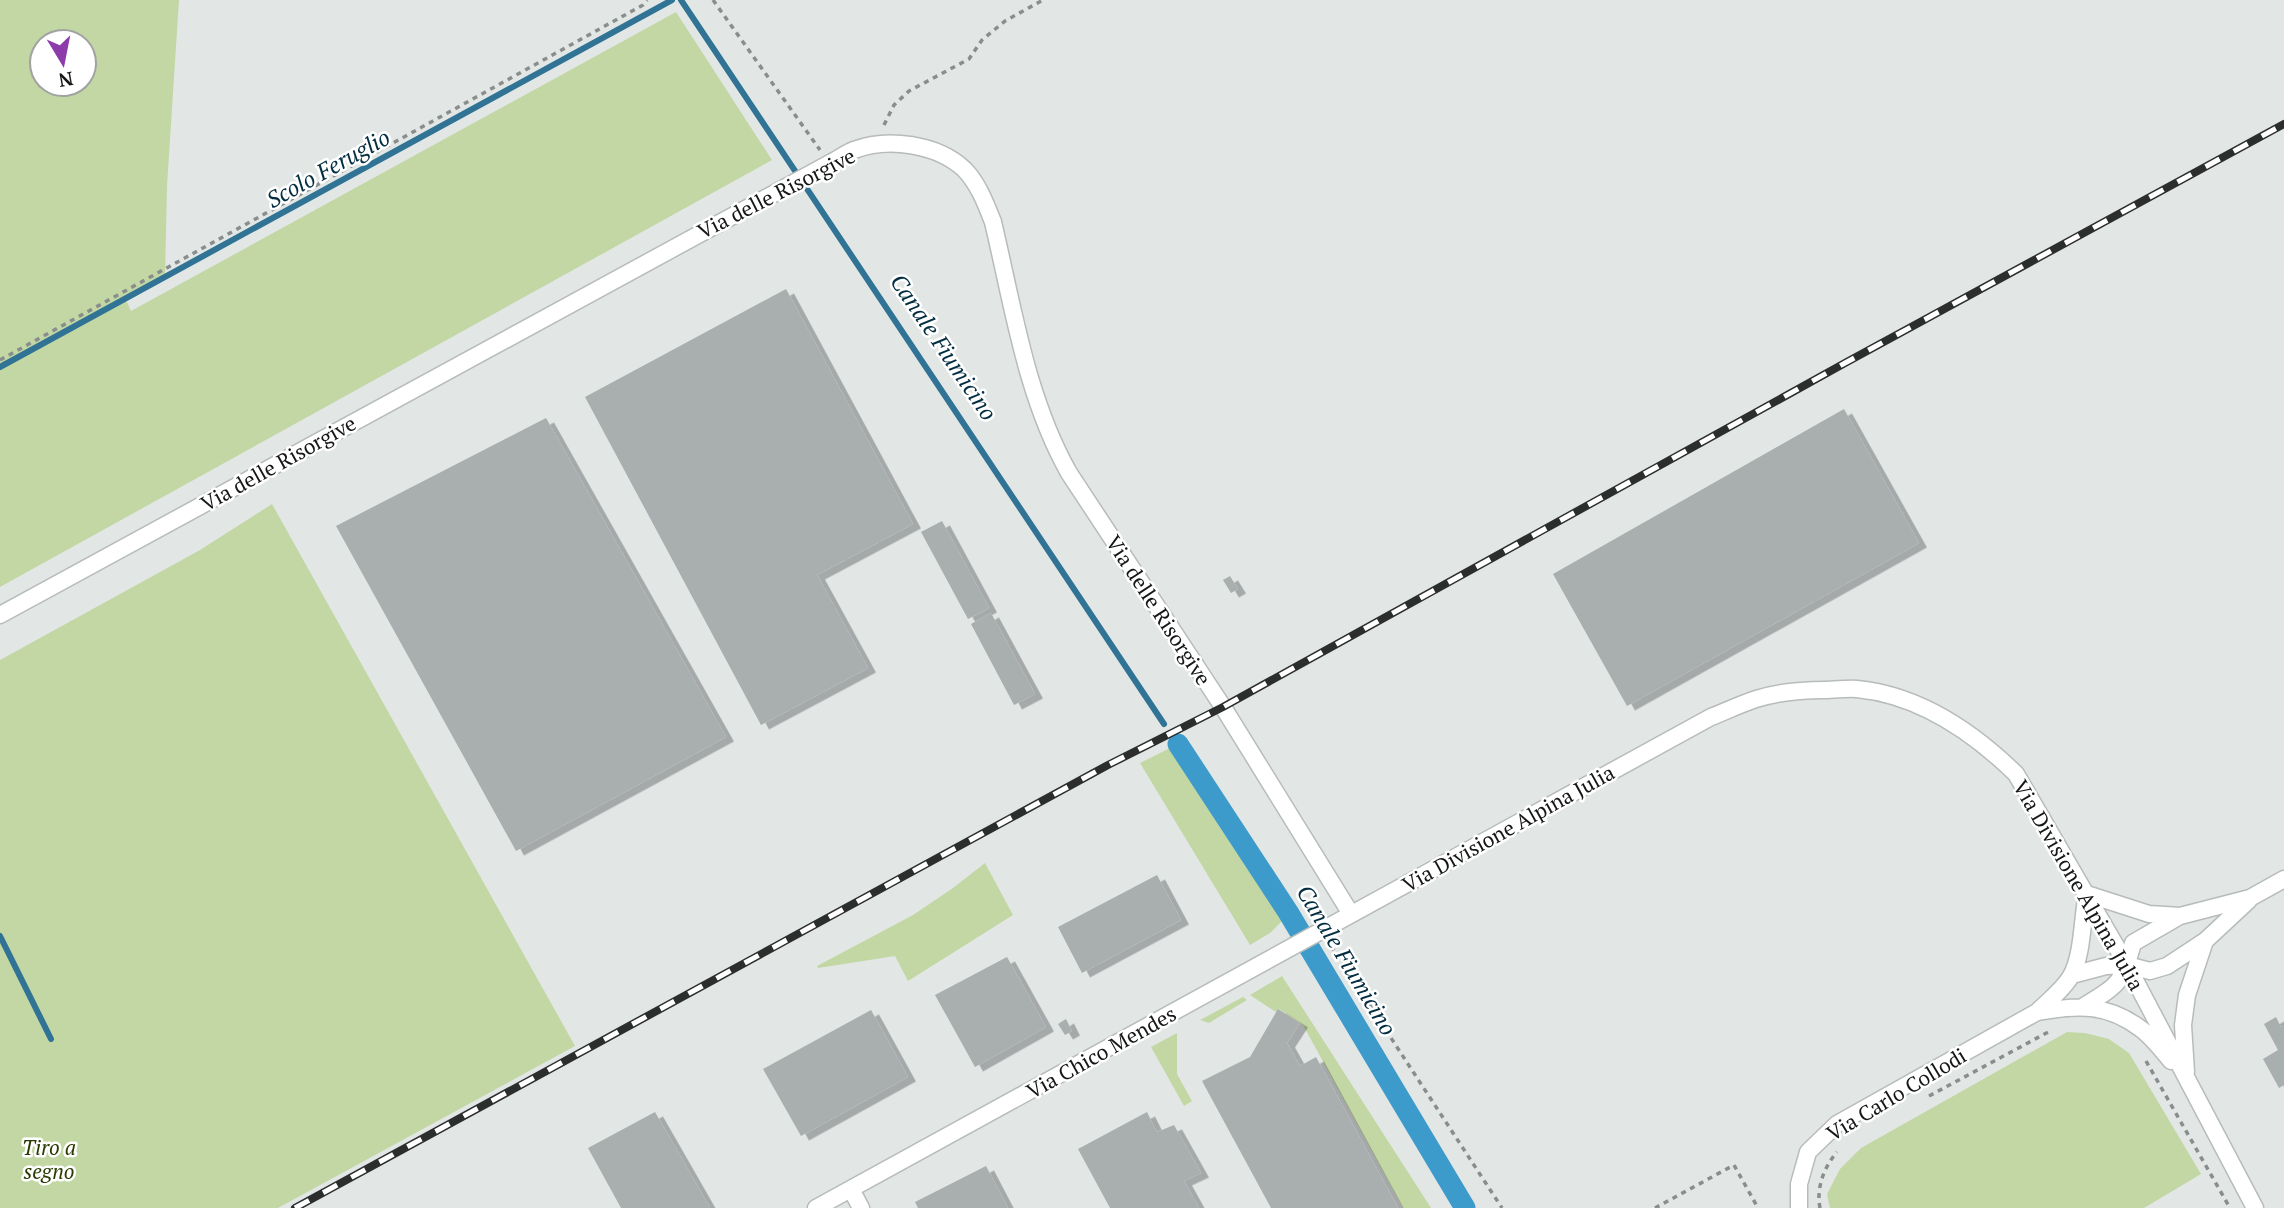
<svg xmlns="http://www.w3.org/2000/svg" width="2284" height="1208" font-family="'PT Serif',serif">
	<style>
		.green { fill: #c2d7a4; fill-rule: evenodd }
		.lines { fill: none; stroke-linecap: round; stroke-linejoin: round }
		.stream { stroke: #307395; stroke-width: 6 }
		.canal { stroke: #3c9bcb; stroke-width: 21 }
		.building { fill: #a9aeaf; filter: url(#shadow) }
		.minor-casing { stroke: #b7bcbb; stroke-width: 19 }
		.path { stroke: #898d8c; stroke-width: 3.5; stroke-dasharray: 5 5; stroke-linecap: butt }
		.minor { stroke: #fff; stroke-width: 16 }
		.rail-casing { stroke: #2b2e2d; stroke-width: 8 }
		.rail { stroke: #fff; stroke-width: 5; stroke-dasharray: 16; stroke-linecap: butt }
		.labels { text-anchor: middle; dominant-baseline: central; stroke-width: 5; stroke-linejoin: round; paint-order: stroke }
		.street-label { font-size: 21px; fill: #151716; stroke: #fff }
		.park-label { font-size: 21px; font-style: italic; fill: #293b00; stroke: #fff }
		.water-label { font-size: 23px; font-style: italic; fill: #032e42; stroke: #fff }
	</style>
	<defs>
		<filter id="shadow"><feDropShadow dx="8" dy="4.5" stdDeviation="0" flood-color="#0004"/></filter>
	</defs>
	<rect width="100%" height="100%" fill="#e2e7e6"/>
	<!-- green -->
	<path class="green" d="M0 0H179L167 186 165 278 126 300 131 311 676 12 772 160 0 587ZM42 42H84V84H42Z
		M272 504 575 1046 278 1208H0V660L200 550Z
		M1172 747 1283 920 1270 933 1250 945 1140 763Z
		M985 863 1013 915 908 981 895 956 818 968 817 966 913 915 953 888Z
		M1282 976 1431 1208H1403L1303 1025 1279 1009 1276 1012 1250 995Z
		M1243 997 1247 1000 1209 1023 1200 1020Z
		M2067 1032 2085 1033 2109 1039 2129 1053 2201 1174 2144 1208H1830L1827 1194 1840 1169 1861 1148Z
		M1177 1033V1074L1192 1101 1184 1106 1151 1047Z"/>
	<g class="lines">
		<!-- stream -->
		<path class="stream" d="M681 0 1164 724
			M0 367 672 0
			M0 936 51 1039"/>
		<!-- canal -->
		<path class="canal" d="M1178 744 1288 912 1465 1208"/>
	</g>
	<!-- building -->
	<path class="building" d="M786 289 913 524 817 575 868 668 761 725 585 397Z
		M1844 409 1919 543 1627 706 1553 574Z
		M546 418 726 737 516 851 336 526Z
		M942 521 989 608 968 619 921 532Z
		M1230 576 1238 589 1231 593 1223 580Z
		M991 613 1035 694 1014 705 971 624Z
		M1157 875 1181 920 1082 973 1058 927Z
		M1007 957 1046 1027 975 1067 935 995Z
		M1278 1009 1300 1023 1287 1043 1300 1066 1316 1057 1398 1208H1271L1202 1081 1250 1057Z
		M871 1010 908 1077 801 1136 763 1069Z
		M2276 1017 2281 1027 2284 1026V1085L2279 1088 2263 1059 2278 1050 2264 1024Z
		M1066 1019 1072 1031 1065 1035 1058 1024Z
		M655 1112 710 1208H621L588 1148Z
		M1147 1112 1157 1132 1174 1125 1201 1173 1184 1181 1199 1208H1110L1078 1149Z
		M986 1166 1008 1208H918L915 1202Z"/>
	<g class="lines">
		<!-- minor casing -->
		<g class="minor-casing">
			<path id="minor" d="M0 615 830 163C838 159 846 153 854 150 888 137 937 144 964 169 978 183 986 204 993 222 1013 306 1026 397 1069 473L1223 707 1351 914
				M2072 975 2106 966 2127 965 2150 971 2167 966 2205 941
				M2084 1006C2120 984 2122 983 2133 943L2178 917
				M2038 1012C2077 1005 2107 1003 2141 1029 2152 1037 2162 1050 2171 1061
				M2186 1072 2183 1025 2187 995 2205 941 2249 900
				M851 1189 861 1208
				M816 1208 1711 717C1726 711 1741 704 1756 699 1778 692 1803 690 1825 690 1836 690 1847 688 1857 689 1919 695 1973 732 2016 774L2127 965 2255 1208
				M1799 1208V1184L1808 1152 1837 1124 2037 1012C2048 1001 2063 990 2071 976 2083 955 2082 918 2087 894L2149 914 2180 916 2250 898 2284 879"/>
		</g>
		<!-- path -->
		<path class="path" d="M713 0 820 150
			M884 125 894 105 909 91 969 59 982 40 1005 21 1043 0
			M0 360 643 5 647 0
			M1331 946 1502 1208
			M2146 1061 2230 1208
			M1929 1096 2052 1030
			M1655 1208 1734 1165 1758 1208
			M1820 1208C1816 1188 1824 1167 1837 1152"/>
		<!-- minor -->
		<use href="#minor" class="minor"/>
		<!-- rail casing -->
		<g class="rail-casing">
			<path id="rail" d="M295 1208 1108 765 1223 707 1845 363 2284 124"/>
		</g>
		<!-- rail -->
		<use href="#rail" class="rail"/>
	</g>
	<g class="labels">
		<!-- street labels -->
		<g class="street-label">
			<text transform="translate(776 193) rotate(-27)">Via delle Risorgive</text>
			<text transform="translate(278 463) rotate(-29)">Via delle Risorgive</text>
			<text transform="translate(1159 610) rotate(57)">Via delle Risorgive</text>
			<text transform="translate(1508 828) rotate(-29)">Via Divisione Alpina Julia</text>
			<text transform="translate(2079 885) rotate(60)">Via Divisione Alpina Julia</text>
			<text transform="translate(1101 1052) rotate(-29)">Via Chico Mendes</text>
			<text transform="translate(1896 1094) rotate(-31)">Via Carlo Collodi</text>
		</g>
		<!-- park labels -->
		<g class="park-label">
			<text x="49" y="1147">Tiro a<tspan x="49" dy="24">segno</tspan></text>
		</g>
		<!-- water labels -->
		<g class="water-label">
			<text transform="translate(328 168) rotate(-29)">Scolo Feruglio</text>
			<text transform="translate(944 347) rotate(56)">Canale Fiumicino</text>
			<text transform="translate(1347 960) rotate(59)">Canale Fiumicino</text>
		</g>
	</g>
	<!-- north arrow -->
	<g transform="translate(63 63) rotate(170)"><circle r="33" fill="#ffffff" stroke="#a1a2a2" stroke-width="2"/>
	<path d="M0-5L12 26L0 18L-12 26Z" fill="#8c3bab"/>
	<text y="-10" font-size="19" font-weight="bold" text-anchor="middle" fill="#151716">N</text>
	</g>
</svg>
